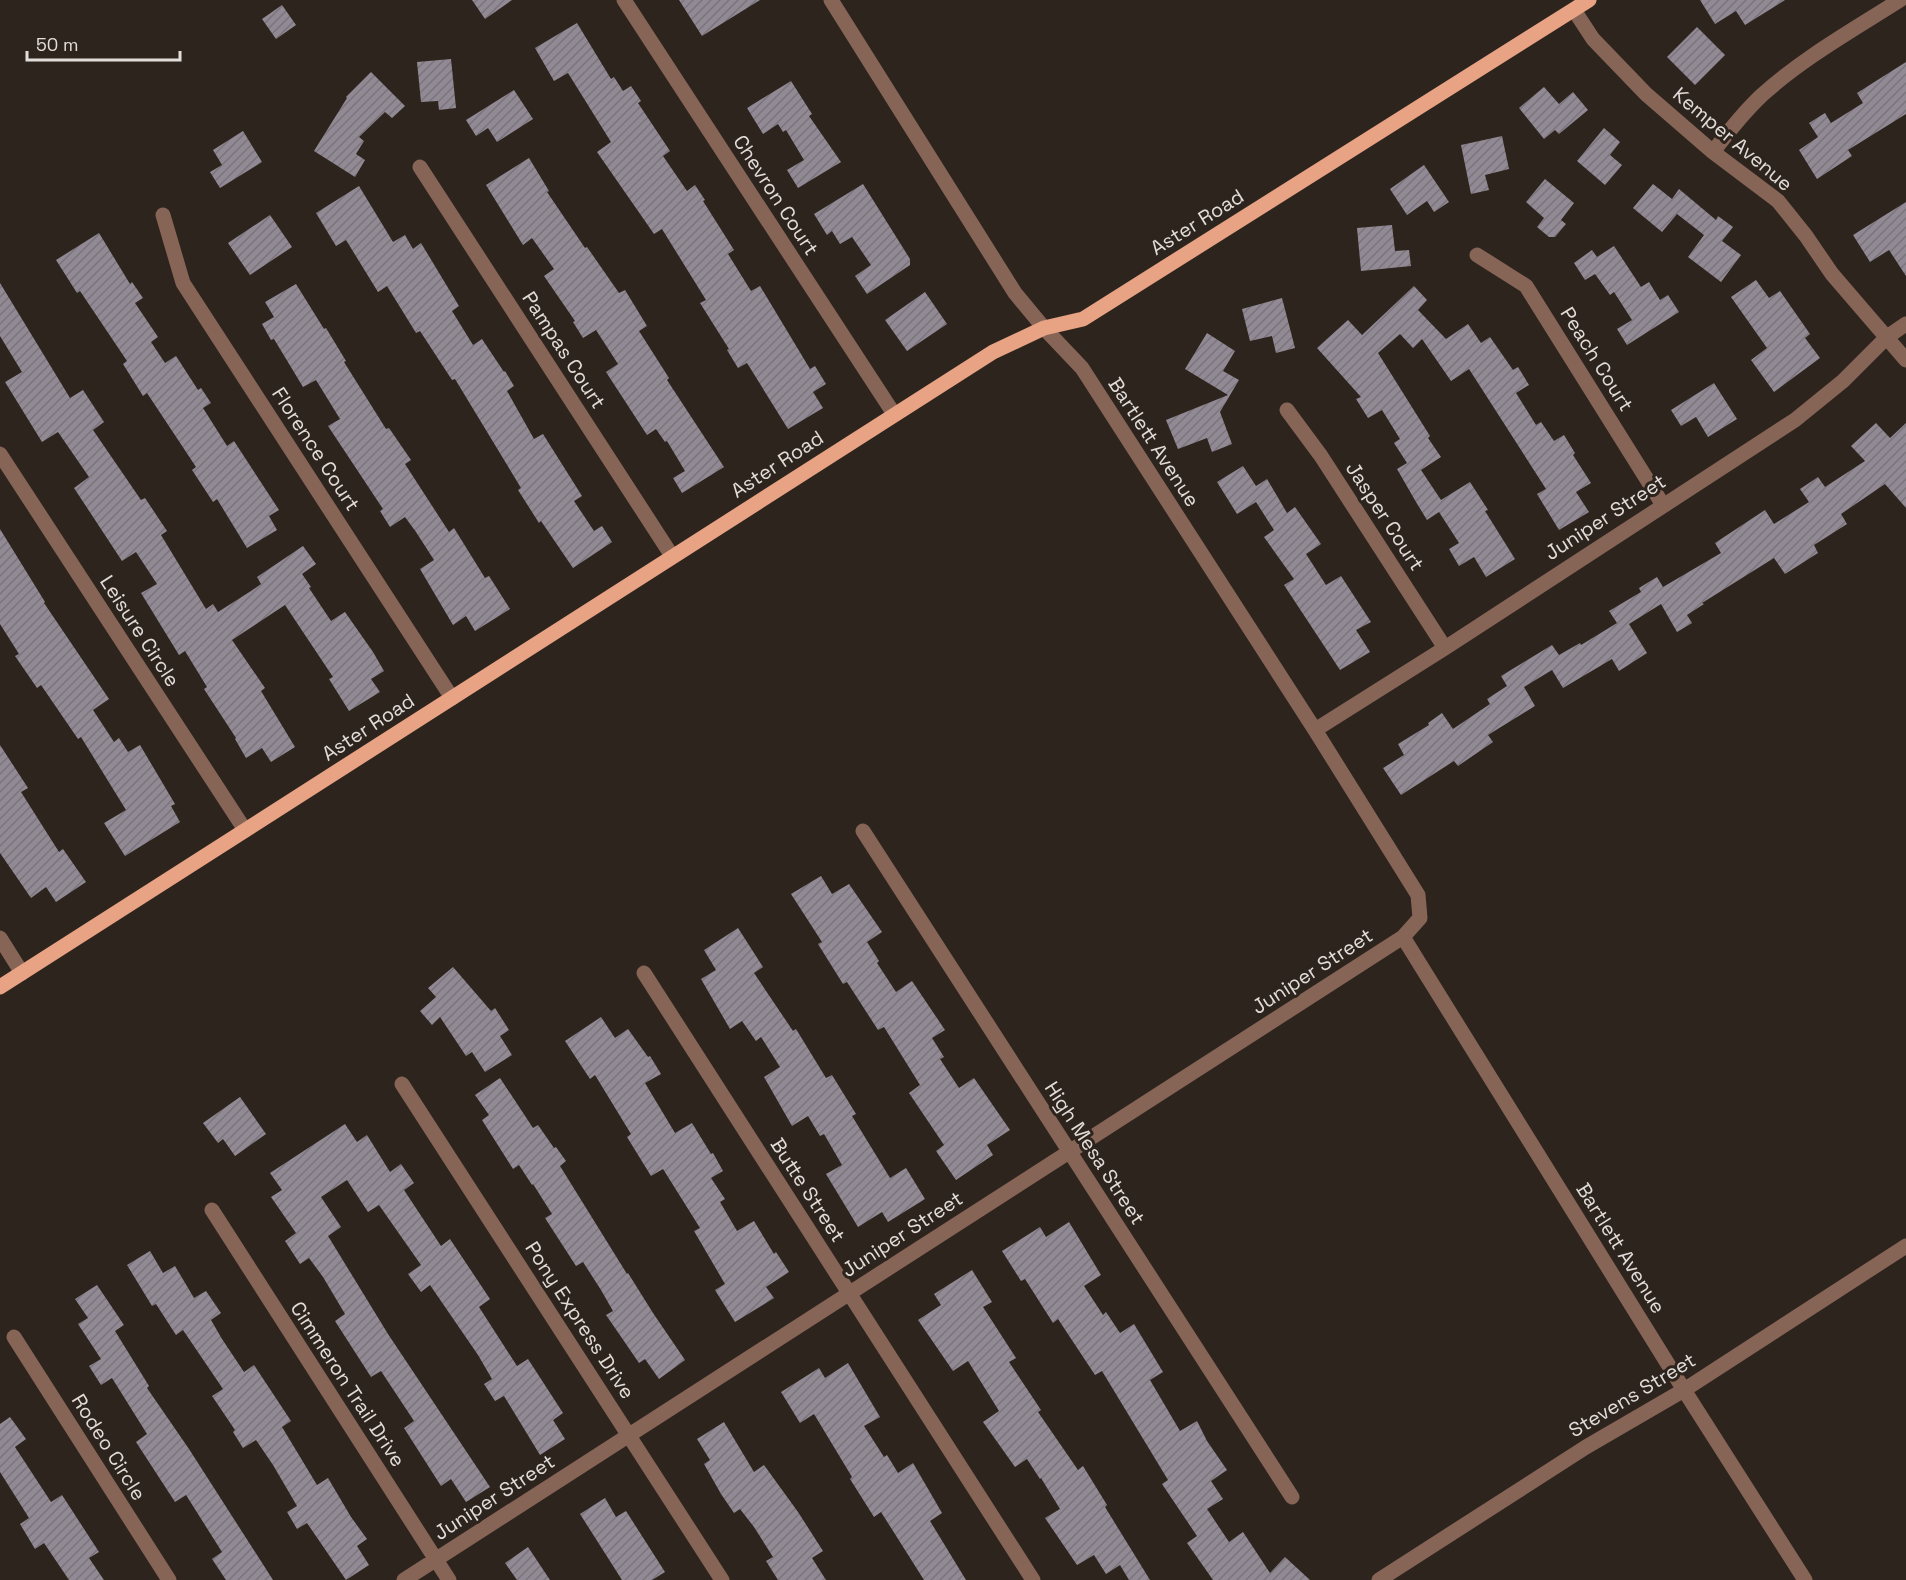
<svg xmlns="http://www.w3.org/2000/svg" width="1906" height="1580" font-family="'Space Grotesk',sans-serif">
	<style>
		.building { fill: url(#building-hatch) }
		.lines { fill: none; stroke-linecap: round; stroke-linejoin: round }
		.minor { stroke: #866456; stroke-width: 15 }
		.major { stroke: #e8a284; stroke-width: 15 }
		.labels { text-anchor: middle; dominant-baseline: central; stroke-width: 6; stroke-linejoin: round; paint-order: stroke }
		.street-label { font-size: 20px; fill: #e3ddd9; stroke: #2d241e }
	</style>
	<defs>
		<pattern id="building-hatch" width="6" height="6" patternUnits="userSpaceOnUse" patternTransform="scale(1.5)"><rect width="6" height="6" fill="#918a94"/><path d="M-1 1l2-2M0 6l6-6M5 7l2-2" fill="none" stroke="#7a747b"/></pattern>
	</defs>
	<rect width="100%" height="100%" fill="#2d241e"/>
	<!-- building -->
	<path class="building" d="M472 0H512L485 19Z
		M679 0H760L702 36Z
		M1700 0H1785L1745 25 1736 11 1715 24Z
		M282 5 296 25 276 39 262 19Z
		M577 23 611 79 614 77 623 91 631 86 641 101 638 103 670 151 663 156 687 191 695 185 705 200 703 201 734 250 728 254 751 291 760 286 810 369 815 366 826 384 813 392 823 408 788 429 747 363 738 368 727 350 729 349 700 303 706 300 662 229 654 234 597 152 611 142 568 73 554 81 535 48Z
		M1697 27 1725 55 1695 85 1667 57Z
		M451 59 456 108 439 110 438 101 421 102 417 62Z
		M1906 62V114L1848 150 1852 156 1817 179 1799 150 1818 137 1809 123 1825 113 1831 123 1863 103 1857 93Z
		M371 72 405 106 392 118 385 112 359 137 364 141 356 154 365 160 355 177 314 151 347 98 346 97Z
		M791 81 812 114 809 116 841 162 798 188 787 170 804 160 786 130 783 132 778 124 763 134 747 108Z
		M1544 87 1559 104 1573 92 1588 110 1559 134 1555 130 1544 139 1519 108Z
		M514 90 533 119 497 142 488 128 476 136 466 120Z
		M1604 128 1620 142 1610 155 1622 165 1605 185 1577 161Z
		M243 131 262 162 220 188 210 172 222 165 213 150Z
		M1502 136 1509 169 1485 175 1489 190 1471 194 1461 145Z
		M529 158 549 191 547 192 585 248 587 247 619 293 625 290 647 326 639 331 669 378 667 380 724 467 682 493 673 478 685 471 667 441 665 442 656 429 647 435 606 372 618 364 596 330 583 338 573 322 575 321 544 276 554 269 532 238 523 245 486 185Z
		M1424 165 1449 202 1434 212 1427 201 1407 215 1390 189Z
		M1545 179 1574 203 1561 220 1566 224 1555 237H1549L1537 227 1544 218 1526 202Z
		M863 184 910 259V265L867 294 855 276 871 265 852 237 840 244 832 231 827 235 814 214Z
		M1653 184 1672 199 1679 189 1716 220 1718 216 1733 227 1722 241 1741 255 1721 282 1688 257 1704 235 1677 214 1662 232 1633 208Z
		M359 186 393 242 405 235 413 249 421 243 459 306 452 311 473 345 482 339 504 372 505 371 514 386 507 391 534 439 543 434 582 496 574 501 594 531 602 526 612 542 573 568 541 521 539 523 518 490 521 488 455 379 452 380 420 331 416 333 387 286 378 292 346 240 336 246 316 213Z
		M1906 202V276L1889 250 1870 262 1853 235Z
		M270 215 292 247 250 275 228 243Z
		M1392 225 1395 251 1409 250 1411 266 1361 271 1357 228Z
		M99 233 130 284 132 282 143 298 135 303 158 337 151 342 165 363 176 356 198 390 201 388 211 403 203 408 227 446 234 441 279 510 269 516 277 530 247 548 217 499 213 502 192 470 196 467 147 393 143 396 123 364 127 361 80 291 77 293 56 260Z
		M1614 246 1641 287 1649 282 1660 300 1668 295 1679 312 1627 345 1617 329 1632 320 1614 292 1610 295 1595 274 1585 280 1574 263 1592 250 1597 257Z
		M1756 280 1769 298 1780 291 1810 334 1805 338 1820 358 1774 392 1751 360 1767 348 1731 297Z
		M0 283 70 398 83 390 104 422 93 430 141 500 145 498 167 531 161 535 206 609 213 604 218 612 251 591 261 584 257 577 303 546 316 564 302 574 311 587 309 588 331 621 345 612 373 652 384 671 371 679 380 692 349 711 329 679 333 677 285 605 232 640 265 688 261 691 295 747 271 762 262 748 246 758 235 739 236 738 204 689 207 687 185 651 179 655 141 593 157 584 136 552 122 561 74 488 89 477 58 432 42 442 5 382 22 372 0 336Z
		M296 284 324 329 326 328 346 361 344 362 386 429 389 428 411 460 405 464 449 532 454 528 485 578 489 576 510 609 475 631 466 616 453 625 420 569 434 560 416 532 405 517 390 527 380 511 383 509 328 426 340 419 316 380 303 387 274 339 271 340 262 324 274 317 265 302Z
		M1414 286 1427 300 1418 310 1446 339 1468 324 1481 343 1490 337 1513 370 1518 367 1529 385 1516 393 1536 425 1541 422 1554 441 1564 435 1575 453 1573 455 1591 483 1576 492 1589 512 1559 530 1537 494 1546 489 1469 369 1451 381 1422 339 1413 348 1400 334 1378 353 1430 436 1428 438 1441 457 1421 470 1441 500 1470 482 1488 510 1485 511 1515 559 1486 577 1474 557 1459 566 1449 549 1459 543 1439 512 1427 520 1416 502 1397 469 1407 463 1394 443 1400 439 1382 410 1368 418 1356 399 1361 397 1317 348 1348 320 1362 335Z
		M925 292 947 324 907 351 885 320Z
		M1282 298 1295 348 1276 353 1272 336 1250 341 1242 309Z
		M1207 333 1235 351 1223 371 1239 380 1220 412 1232 444 1212 452 1207 438 1178 449 1166 420 1228 395 1185 369Z
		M1714 383 1737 419 1708 437 1696 417 1681 426 1671 410Z
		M1876 423 1890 438 1906 423V508L1885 484 1841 514 1847 524 1814 545 1818 553 1785 574 1774 558 1702 603 1704 604 1687 615 1692 623 1677 632 1661 604 1629 624 1647 653 1619 671 1612 659 1563 688 1552 670 1524 687 1535 706 1488 735 1493 742 1458 766 1454 761 1401 795 1383 768 1404 755 1398 744 1429 725 1428 723 1442 713 1453 729 1490 704 1487 699 1507 686 1501 676 1552 645 1559 655 1580 643 1581 645 1617 623 1609 611 1641 592 1639 588 1657 577 1663 587 1721 553 1715 543 1765 510 1774 524 1809 502 1800 489 1818 477 1825 487 1865 461 1851 446Z
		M1243 466 1256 486 1267 479 1287 513 1295 507 1321 544 1306 554 1326 585 1341 576 1371 622 1356 630 1370 652 1340 670 1284 585 1294 579 1264 537 1274 530 1256 502 1237 514 1217 482Z
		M0 529 45 602 44 603 109 699 93 710 114 742 119 738 128 752 140 745 175 804 171 806 180 822 125 856 104 823 126 810 81 737 78 739 41 685 37 688 15 656 19 654 0 624Z
		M0 745 28 788 21 792 59 852 63 849 86 882 56 902 46 887 31 898 0 853Z
		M821 876 832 894 849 884 882 932 867 942 879 961 877 963 896 992 912 981 945 1030 932 1038 944 1057 940 1059 959 1088 974 1078 1010 1130 987 1145 993 1155 956 1180 936 1151 944 1145 909 1093 920 1085 884 1027 878 1030 847 982 843 984 818 944 822 942 791 894Z
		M738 928 763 967 754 973 793 1031 796 1029 826 1078 832 1075 856 1114 852 1116 890 1178 906 1168 925 1199 888 1222 882 1212 858 1227 826 1174 842 1165 824 1134 820 1136 808 1116 792 1126 764 1077 780 1067 761 1037 756 1041 742 1021 730 1029 701 979 716 970 704 950Z
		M453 967 491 1011 495 1008 509 1030 500 1036 512 1055 485 1072 472 1052 466 1056 440 1017 432 1025 420 1011 436 997 428 988Z
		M601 1017 615 1038 628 1029 648 1057 650 1056 661 1074 645 1083 675 1133 692 1123 711 1154 713 1153 723 1171 711 1178 725 1199 720 1202 737 1231 754 1221 774 1254 776 1252 789 1272 766 1287 774 1298 735 1322 715 1290 725 1284 694 1231 700 1228 663 1169 651 1176 627 1137 631 1134 595 1075 590 1079 565 1041Z
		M500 1078 533 1128 538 1125 554 1148 556 1147 566 1161 560 1166 627 1274 628 1273 653 1313 685 1360 659 1379 645 1359 639 1363 615 1328 606 1315 613 1311 601 1290 583 1262 576 1266 545 1218 552 1214 533 1184 532 1185 519 1165 513 1169 482 1120 489 1115 475 1095Z
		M240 1097 266 1134 235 1156 223 1139 218 1143 203 1123Z
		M345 1124 357 1142 367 1135 390 1172 401 1164 414 1183 404 1190 441 1246 450 1239 490 1299 479 1307 517 1366 528 1359 563 1413 553 1420 565 1439 540 1455 504 1396 495 1401 484 1384 492 1379 478 1355 430 1285 421 1292 408 1274 421 1265 379 1205 368 1212 347 1180 321 1197 341 1227 328 1236 388 1334 490 1487 466 1502 451 1479 441 1486 404 1428 414 1421 381 1371 371 1377 335 1321 345 1314 323 1277 309 1258 300 1264 285 1241 296 1233 271 1197 282 1190 270 1173Z
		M1069 1222 1101 1275 1084 1286 1103 1315 1106 1312 1120 1333 1134 1324 1163 1372 1150 1380 1180 1431 1197 1421 1207 1441 1227 1470 1211 1481 1223 1499 1207 1509 1229 1542 1243 1532 1270 1573 1285 1557 1310 1580H1213L1187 1543 1197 1536 1162 1484 1168 1480 1102 1371 1095 1375 1058 1319 1053 1323 1025 1279 1021 1281 1002 1251 1040 1227 1046 1237Z
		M150 1251 163 1273 175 1266 194 1298 206 1291 221 1313 211 1320 222 1339 244 1372 254 1365 291 1421 282 1427 317 1485 328 1478 351 1517 367 1539 357 1546 369 1565 346 1580 307 1523 297 1529 287 1512 297 1506 273 1465 256 1440 243 1448 233 1432 235 1430 212 1396 223 1389 183 1330 176 1335 156 1304 152 1306 127 1265Z
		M972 1270 992 1302 983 1307 1016 1358 1009 1362 1041 1410 1038 1412 1078 1470 1083 1466 1107 1505 1105 1507 1150 1580H1129L1120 1565 1106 1574 1094 1555 1077 1565 1045 1518 1060 1509 1041 1478 1040 1479 1027 1459 1015 1467 983 1422 999 1411 968 1361 953 1371 918 1320 941 1305 934 1294Z
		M97 1285 124 1325 115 1331 149 1386 147 1388 189 1449 273 1580H226L212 1559 222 1552 186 1495 175 1502 136 1442 147 1434 112 1378 101 1385 89 1366 101 1359 78 1324 88 1318 75 1299Z
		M848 1363 880 1417 864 1426 884 1457 887 1455 898 1473 913 1463 942 1513 930 1521 966 1580H924L881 1512 874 1517 850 1479 852 1477 814 1414 800 1423 781 1392 819 1368 825 1378Z
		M10 1417 26 1439 15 1447 51 1502 62 1495 99 1552 89 1558 104 1580H69L44 1543 35 1549 20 1524 29 1518 0 1472V1424Z
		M724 1422 754 1472 764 1465 798 1512 823 1551 812 1558 826 1580H778L766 1561 773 1557 754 1527 740 1509 734 1513 721 1494 704 1464 710 1460 697 1439Z
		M605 1498 616 1517 626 1511 665 1572 652 1580H622L580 1514Z
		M528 1547 550 1580H517L505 1563Z"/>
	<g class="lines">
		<!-- minor -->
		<path class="minor" d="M624 0 894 414
			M1574 10 1593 39 1646 94 1713 152 1778 201 1806 236 1832 274 1906 360
			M1713 152C1728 132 1744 112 1762 95 1803 58 1853 30 1900 0
			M420 167 672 556
			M163 215 183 283 452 698
			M1477 255 1526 286 1663 505
			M1287 410 1321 456 1445 648
			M0 454 245 830
			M1315 730 1445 648 1795 420 1843 381 1887 337 1906 324
			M863 831 1292 1497
			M1403 937 1684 1390 1805 1580
			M0 938 22 973
			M644 973 1033 1580
			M402 1084 722 1580
			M212 1210 449 1580
			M14 1337 169 1580
			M404 1580 1403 937 1420 918 1418 895 1315 730 1082 368 1044 328 1015 293 831 0
			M1379 1580 1586 1447 1684 1390 1906 1246"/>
		<!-- major -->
		<path class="major" d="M0 987 993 352 1044 328 1083 319 1589 0"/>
	</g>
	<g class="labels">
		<!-- street labels -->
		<g class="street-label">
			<text transform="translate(1733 139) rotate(40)">Kemper Avenue</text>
			<text transform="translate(776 195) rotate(57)">Chevron Court</text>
			<text transform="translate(1197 222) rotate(-32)">Aster Road</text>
			<text transform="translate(564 350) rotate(57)">Pampas Court</text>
			<text transform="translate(1597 359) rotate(58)">Peach Court</text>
			<text transform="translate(1154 442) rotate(57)">Bartlett Avenue</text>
			<text transform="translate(316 449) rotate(57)">Florence Court</text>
			<text transform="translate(777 464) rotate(-33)">Aster Road</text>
			<text transform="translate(1385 516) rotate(57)">Jasper Court</text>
			<text transform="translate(1605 517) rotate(-33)">Juniper Street</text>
			<text transform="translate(140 631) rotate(57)">Leisure Circle</text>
			<text transform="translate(368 727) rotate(-33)">Aster Road</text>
			<text transform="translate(1312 971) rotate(-33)">Juniper Street</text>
			<text transform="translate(1095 1153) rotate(57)">High Mesa Street</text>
			<text transform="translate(808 1190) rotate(57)">Butte Street</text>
			<text transform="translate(902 1234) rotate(-33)">Juniper Street</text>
			<text transform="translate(1621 1248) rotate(58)">Bartlett Avenue</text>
			<text transform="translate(580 1320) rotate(57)">Pony Express Drive</text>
			<text transform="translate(348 1384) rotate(57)">Cimmeron Trail Drive</text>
			<text transform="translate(1632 1395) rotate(-31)">Stevens Street</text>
			<text transform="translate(109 1447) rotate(58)">Rodeo Circle</text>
			<text transform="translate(494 1497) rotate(-33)">Juniper Street</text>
		</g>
	</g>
	<!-- scale -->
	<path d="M27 51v9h153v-9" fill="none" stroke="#e3ddd9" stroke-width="3"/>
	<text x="36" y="51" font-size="18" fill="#e3ddd9" stroke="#2d241e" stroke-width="4.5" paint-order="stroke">50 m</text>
</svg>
